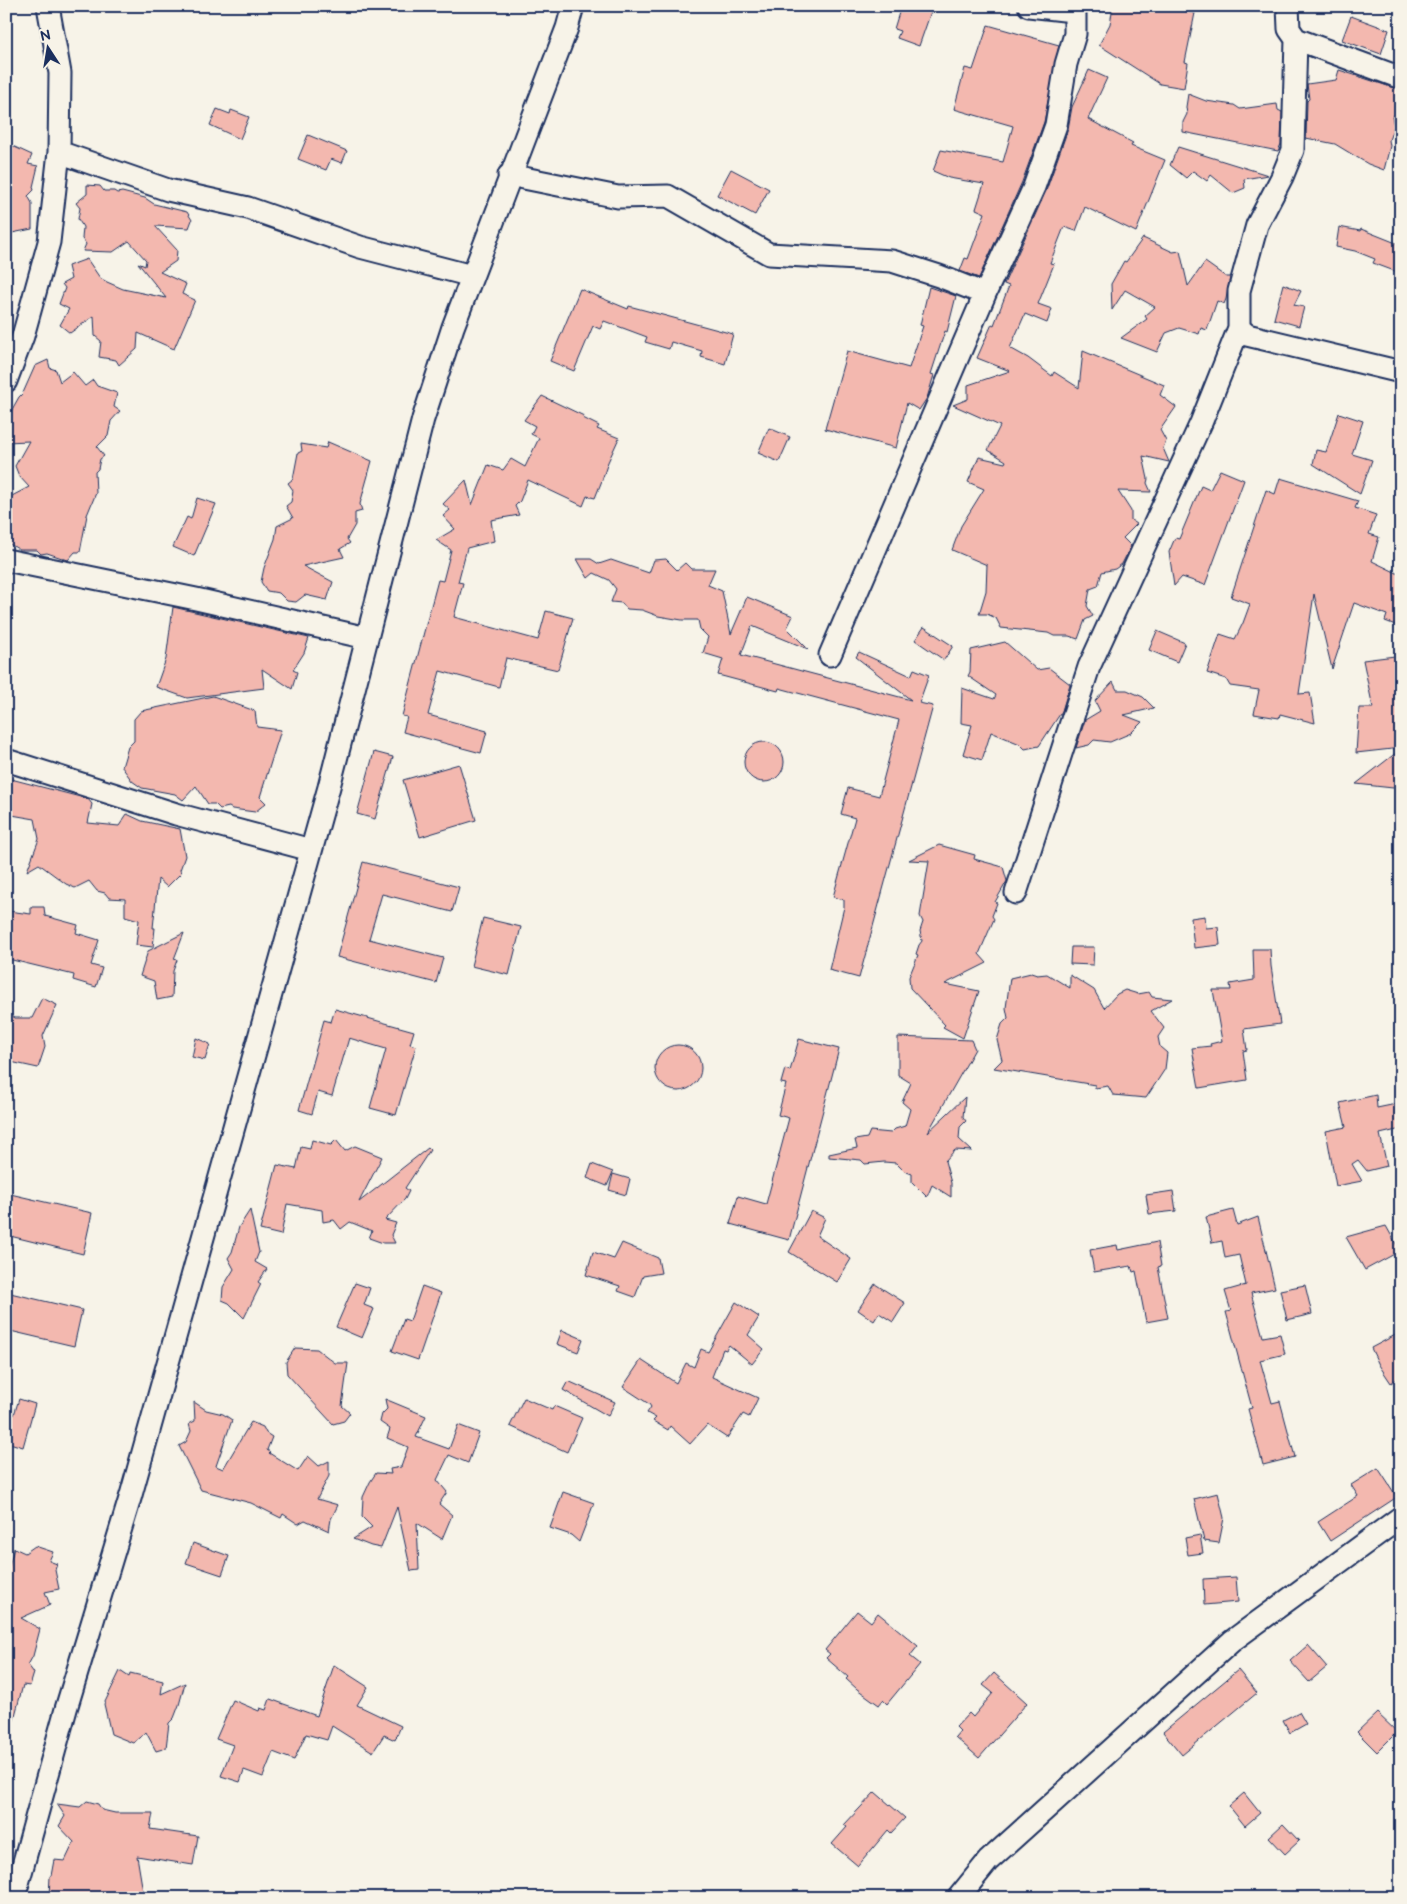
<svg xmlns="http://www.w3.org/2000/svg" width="1407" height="1904" font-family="'Balsamiq Sans',sans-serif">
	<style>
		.building { fill: #f3b8af; stroke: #1b2f5e }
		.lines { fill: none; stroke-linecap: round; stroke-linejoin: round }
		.minor-casing { stroke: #1b2f5e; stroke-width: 25 }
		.minor { stroke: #f7f3e8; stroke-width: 21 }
	</style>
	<rect width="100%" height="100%" fill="#f7f3e8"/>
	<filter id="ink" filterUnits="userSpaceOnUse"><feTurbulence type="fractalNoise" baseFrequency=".02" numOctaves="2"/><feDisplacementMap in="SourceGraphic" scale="10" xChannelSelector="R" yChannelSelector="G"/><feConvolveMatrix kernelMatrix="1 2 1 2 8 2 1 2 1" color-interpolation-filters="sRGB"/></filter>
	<g filter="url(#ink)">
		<!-- building -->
		<path class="building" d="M901 6H933L919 46 897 38 900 31 894 29Z
			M1113 6H1149L1195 13 1185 62 1188 63 1184 88 1160 84 1099 45 1110 24Z
			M1351 16 1389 30 1381 54 1342 40Z
			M988 25 1059 45 1044 122 1022 182 979 278 960 271 965 258 968 259 985 213 976 209 984 184 949 178 933 171 941 150 1003 162 1013 126 954 109 965 68 973 70Z
			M1089 70 1107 78 1088 119 1133 143 1131 146 1165 160 1136 232 1085 207 1076 231 1064 227 1050 263 1054 264 1038 304 1052 309 1047 323 1025 314 1010 348 1028 358 1052 376 1054 372 1079 388 1083 351 1164 385 1160 395 1176 407 1160 430 1166 441 1163 448 1169 462 1143 456 1148 479 1147 483 1151 492 1118 491 1131 511V520L1137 524 1123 538 1131 546 1122 564 1115 569 1102 572 1098 586 1090 589 1087 606 1093 616 1085 620 1078 639 1069 636H1054L1048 633 1001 628 996 618 987 614H979L986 591 987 565 952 550 961 526 984 489 968 482 979 457 1005 463 1006 461 988 450 1000 426 953 405 968 399V385L1010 371 977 358 992 324 994 325 1009 286 1004 284 1046 191 1068 129 1072 107Z
			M1339 70 1400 90 1397 112 1392 117 1394 126 1389 140 1390 146 1384 170 1368 164 1335 144 1306 138 1307 101 1309 99 1307 84 1336 80Z
			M1188 94 1206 101 1234 105 1240 109 1277 104 1278 110 1282 112 1281 144 1278 151 1183 132V122L1187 114 1186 107Z
			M217 109 230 114 231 110 249 117 240 139 210 125Z
			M308 135 347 151 342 163 331 159 326 170 298 159Z
			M6 143 32 155 28 164 38 166 33 187 34 190 28 196 32 203V229L7 234 6 220 10 210 6 209Z
			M1178 147 1268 175 1244 179 1245 188 1233 193 1211 175 1207 181 1193 171 1186 178 1170 165Z
			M731 169 769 189 755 215 717 195Z
			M87 185 100 186 104 191H114L117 193 122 192 145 198 154 204 187 212 192 220 189 228 155 226 177 250 176 261 160 272 186 284 182 294 195 300 174 349 138 333 137 349 119 365 116 360 99 357 101 341 95 336 94 316 70 333 60 325 69 309 59 304 65 288 62 284 71 279 68 266 87 259 100 278 107 282 123 289 166 298 138 263 145 266 146 260 129 241 113 252 83 251 86 244 82 239 83 227 78 219 80 208 76 203 87 194Z
			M1339 227 1360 231 1361 229 1401 245V263L1397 272 1373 263 1375 259 1355 251 1336 247Z
			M1143 238 1173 252 1180 251 1188 286 1205 262 1226 277H1230L1226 299 1224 304 1217 301 1207 330 1201 328 1199 334 1179 328 1166 333 1157 352 1121 338 1147 319 1145 316 1155 307 1125 290 1112 310 1111 284 1124 261 1126 262Z
			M1283 284 1301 291 1294 305 1304 307 1299 326 1274 319Z
			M929 287 956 296 947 332 945 331 931 374 934 375 927 398 919 410 907 403 896 448 825 429 847 351 909 368 923 326 920 325Z
			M580 289 628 309 629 306 733 334 725 364 701 357 702 351 671 342 669 349 645 342 647 337 604 321 600 329 593 326 574 371 550 361Z
			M48 360 50 368 56 370 60 382 73 372 85 386 93 380 97 386 117 393 114 407 120 411 111 421 108 436 97 447 104 456 100 459 98 469 95 472 96 493 87 515 80 552H75L68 560 47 553 41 554 37 550H20L6 542 9 505 11 500 10 497 29 487 19 476 15 466 29 441 6 442 8 431 6 420 19 397 23 393 35 366Z
			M542 396 584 416 583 418 599 426 597 429 619 438 608 462 601 483 595 498 587 496 583 506 528 480 520 501 515 506 519 515 491 520 494 541 467 548 458 582 463 583 454 617 538 640 546 611 573 618 558 670 506 658 499 687 440 671 428 715 487 731 481 753 403 732 407 717 402 716 424 632 438 580 443 581 451 550 436 540 455 529 443 516 450 510 443 504 466 480 472 505 488 465 503 470 511 459 525 467 539 438 531 434 535 426 524 420Z
			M1339 413 1363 421 1352 454 1372 460 1360 494 1313 464 1316 450 1326 452Z
			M769 428 790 437 779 462 758 453Z
			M328 442 372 461 360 504 362 511 355 513V525L347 539 350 543 340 549 344 557 303 566 333 582 327 600 305 595 296 602 287 601 279 593 267 591 261 582 264 568 275 539 277 526 293 518 286 506 291 502 293 490 288 483 293 479 298 453 302 451 301 444 326 448Z
			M1220 470 1244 480 1205 585 1182 577 1174 586 1169 552 1175 538 1179 539 1201 486 1210 490Z
			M1280 478 1358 501 1355 508 1376 515 1369 534 1379 537 1372 561 1401 575V627L1385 621 1387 615 1354 603 1332 669 1314 594 1299 694 1310 693 1315 723 1280 714 1279 718 1254 714 1259 690 1230 686 1226 679 1207 673 1220 634 1235 639 1243 623 1250 604 1231 597 1266 490 1275 494Z
			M197 498 216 504 194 556 173 547 187 517 191 519Z
			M577 559H591L599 564 611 560 649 573 654 560 666 559 677 570 685 563 691 569H715L708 585 722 591 731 634 747 597 793 616 787 628 808 649 752 626 741 655 911 700 856 657 859 652 911 676 914 669 929 675 919 703 933 706 859 978 829 970 844 907V900L833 897 855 818 841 814 848 788 879 796 899 720 779 688 778 691 718 675 723 659 703 653 708 637 700 629 698 620H682L658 616 642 610 627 609 622 603 611 602 616 589 609 580 594 573 588 578Z
			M173 607 309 638 304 653 293 670 297 672 292 689 262 669 264 688 187 698 156 687 166 659Z
			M924 627 953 646 944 660 915 640Z
			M1157 631 1185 643 1177 662 1149 650Z
			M1005 642 1037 670 1049 668 1070 684 1062 711 1039 746 1025 749 1020 744 991 732 982 760 963 754 972 725 961 723 962 688 994 699 996 695 968 676 970 672 971 650Z
			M1395 656 1396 660 1401 659V748L1356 753 1359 708H1373L1363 660Z
			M1113 682 1117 690H1127L1143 697 1154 708 1124 715 1142 722 1131 733 1110 742 1094 740 1089 745 1076 748 1085 720 1100 711 1095 701Z
			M213 696 255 711 257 727 281 730 260 797 266 803 255 812 232 809 229 807 220 809 215 804H208L196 786 183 800 175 794 142 788 132 781 122 767 128 747 134 741V719L141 711Z
			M744 762a20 20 0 1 1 40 0a20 20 0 1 1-40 0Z
			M1401 749V786L1393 788 1356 784Z
			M374 752 393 757 375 819 357 814Z
			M459 764 476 820 420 837 403 780Z
			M11 779 88 799 92 804 88 823 119 826 127 814 142 821 180 829 185 856 180 870 181 873 167 887 158 879 153 928H155L153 947 136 945 139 920 125 916V899L109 898 105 893 97 891 89 881 75 888 66 884 39 864 27 871 39 839 35 819 6 814V798Z
			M939 845 975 855 974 859 1003 867 1007 881 995 902 997 903 992 916 994 919 979 954 987 963 945 984 979 991 963 1038 943 1027 945 1025 910 988 909 977 918 955 916 954 919 945 922 941 920 931 923 922 920 916 929 861 909 860Z
			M363 862 459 887 452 912 382 894 369 939 443 958 436 983 337 957Z
			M31 907H44L45 916 78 925 76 933 99 940 91 965 102 968 96 987 73 980 74 975 8 959 11 947 6 946 8 911 31 914Z
			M1205 916 1206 928 1218 927 1220 945 1194 948 1191 918Z
			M483 918 521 927 509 975 471 966Z
			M184 933 174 959 177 960 173 971 172 997 157 1000 154 981 140 976 148 951Z
			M1071 947H1094L1093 965 1070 964Z
			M1253 949H1270L1271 966 1280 1024 1244 1029 1247 1050 1243 1051 1247 1080 1199 1088 1192 1048 1211 1046 1210 1044 1222 1041 1213 990H1231L1230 984 1254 980Z
			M1031 973 1037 975 1047 974 1070 988V975L1094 990 1104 1008 1117 994 1125 990 1138 994 1149 992 1152 997 1172 999 1151 1011 1164 1028 1158 1037 1160 1047 1167 1053 1165 1069 1146 1098 1113 1095 1108 1086 1095 1088V1085L994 1068 1002 1060 997 1040 1002 1024 1008 1018 1006 1008 1010 978Z
			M42 998 57 1005 43 1036 45 1047 38 1068 6 1061V1012L15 1018H32Z
			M335 1009 414 1031 410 1044 416 1046 396 1115 370 1108 386 1049 349 1038 332 1096 318 1092 312 1114 299 1110 324 1020 331 1022Z
			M898 1037 971 1040 975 1049 928 1132 965 1097 963 1117 966 1121 960 1127 959 1139 972 1151 955 1150 945 1161 951 1183V1197L932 1185 927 1197 912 1182V1174L904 1171 896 1163 884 1162 865 1164 861 1160 829 1157V1154L857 1148 855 1140 867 1138 870 1131 891 1133 895 1129 905 1126 910 1109 902 1102 911 1083 898 1075Z
			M196 1038 210 1044 205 1060 192 1057Z
			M799 1039 839 1049 789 1240 730 1224 738 1196 766 1204 789 1118 778 1115 786 1084 781 1083 785 1069 790 1071Z
			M655 1068a23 23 0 1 1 46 0a23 23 0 1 1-46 0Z
			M1376 1095 1377 1108 1401 1103V1129L1380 1134 1387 1166 1367 1171 1358 1160 1352 1164 1362 1181 1336 1186 1326 1131 1346 1127 1340 1103Z
			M312 1140 331 1145 336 1140 345 1151 355 1146 382 1157 359 1202 428 1148 430 1150 405 1188 409 1191 405 1199 385 1220 396 1223 391 1235 395 1243H383L369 1238 372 1231 350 1222 341 1229 334 1220 323 1222 322 1210 287 1204 281 1235 260 1230 277 1165 296 1169 301 1147 310 1149Z
			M592 1164 613 1172 607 1186 587 1178Z
			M613 1174 630 1179 626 1195 609 1190Z
			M1173 1191 1176 1211 1149 1214 1146 1195Z
			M6 1193 92 1213 83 1254 6 1235Z
			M250 1210 259 1252 255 1262 267 1269 258 1282 261 1284 244 1318 229 1303 222 1300 223 1287 234 1269 228 1258 232 1252 239 1227Z
			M1233 1210 1237 1225 1258 1217 1275 1288 1251 1293 1263 1337 1280 1334 1285 1354 1260 1360 1272 1403 1280 1401 1295 1457 1263 1465 1248 1409 1252 1408 1226 1312 1231 1311 1225 1291 1246 1285 1239 1255 1225 1258 1222 1241 1212 1243 1206 1217Z
			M811 1211 825 1218 817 1236 851 1259 837 1282 789 1252Z
			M1386 1226 1400 1251 1365 1270 1346 1237Z
			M1157 1242 1161 1266 1158 1267 1168 1318 1146 1322 1136 1271 1133 1272 1131 1266 1094 1272 1090 1250 1117 1245 1118 1250Z
			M622 1243 658 1258 661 1273 643 1276 635 1297 618 1291 620 1286 586 1275 593 1252 614 1259Z
			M355 1283 370 1288 364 1305 374 1309 362 1338 336 1327Z
			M875 1284 905 1303 893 1322 879 1313 874 1321 858 1310Z
			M1305 1285 1312 1314 1287 1320 1280 1290Z
			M422 1286 441 1293 418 1360 392 1351 404 1319 410 1321Z
			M6 1292 82 1310 74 1346 6 1330Z
			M736 1302 759 1317 748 1335 764 1349 752 1364 729 1345 726 1350 723 1349 712 1377 758 1398 749 1417 743 1414 727 1438 707 1425 690 1444 670 1426 668 1430 653 1421 656 1418 647 1413 651 1407 649 1404 623 1387 641 1360 676 1383 686 1363 694 1367 701 1349 708 1352Z
			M562 1330 583 1339 578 1352 557 1344Z
			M1401 1332V1376L1391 1383 1379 1365 1371 1348Z
			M295 1348 317 1349 335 1363H348L342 1406 350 1413 344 1421 333 1424 287 1374 286 1362Z
			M568 1381 615 1402 608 1416 563 1390Z
			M524 1398 552 1410 554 1406 582 1418 567 1452 510 1426Z
			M19 1399 35 1404 23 1447 6 1442V1413L14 1415Z
			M385 1399 426 1416 416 1437 449 1449 458 1425 479 1433 468 1463 449 1455 437 1480 447 1492 439 1504 452 1515 442 1539 417 1523 419 1570 411 1571 397 1507 381 1548 371 1546 353 1539 372 1527 362 1517 363 1497 370 1482 376 1473 391 1474 390 1469 401 1467 408 1447 387 1438 390 1429 380 1422 382 1414 387 1409Z
			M194 1402 206 1410 223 1414 232 1420 216 1466 223 1469 251 1422 263 1427 266 1433 272 1437 267 1450 270 1452 269 1453 298 1471 308 1456 319 1466 329 1461V1476L317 1499 338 1505 331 1519 329 1531 305 1520 298 1524 283 1514 281 1518 251 1503 201 1490 179 1446 186 1442 191 1431 189 1424 195 1421Z
			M1378 1468 1397 1497 1330 1541 1318 1522 1358 1496 1351 1485Z
			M563 1492 594 1503 579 1542 571 1535 550 1528Z
			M1218 1493 1224 1518 1219 1543 1204 1541 1194 1499Z
			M1200 1535 1203 1553 1188 1555 1185 1538Z
			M193 1543 229 1556 222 1575 186 1563Z
			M35 1546 53 1552 49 1561 57 1564 55 1570 59 1589 45 1592 50 1605 21 1618 40 1629 33 1656 28 1665 34 1673 30 1686 23 1685 11 1731 6 1730V1578L14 1548 25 1553Z
			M1236 1577 1238 1602 1204 1605 1203 1579Z
			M857 1611 871 1622 878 1613 918 1646 910 1656 920 1664 887 1704 883 1700 879 1705 857 1689 846 1679 848 1677 826 1658 830 1654 825 1650Z
			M1308 1645 1327 1667 1309 1682 1290 1661Z
			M334 1665 368 1687 357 1705 401 1726 395 1740 384 1735 373 1752 332 1726 327 1740 306 1734 294 1760 273 1752 263 1777 244 1770 240 1782 221 1776 233 1745 216 1739 233 1700 259 1711 260 1708 266 1710 270 1699 317 1716Z
			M1238 1670 1257 1693 1182 1755 1163 1732Z
			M120 1671 129 1677 130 1673 163 1681 161 1694 185 1683 179 1705 174 1718 169 1723 166 1748 156 1751 146 1732 133 1743 111 1734 104 1704Z
			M994 1673 1027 1703 979 1758 955 1737 960 1731 956 1727 969 1713 973 1717 993 1693 983 1685Z
			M1299 1712 1306 1724 1290 1733 1283 1720Z
			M1377 1713 1397 1732 1377 1752 1357 1732Z
			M875 1792 905 1818 891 1833 888 1830 858 1866 832 1844 847 1827 844 1825Z
			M1244 1793 1260 1813 1245 1826 1229 1806Z
			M87 1801 98 1804 102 1810 115 1813H153L150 1829 198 1836 193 1865 137 1856 144 1898H49L50 1876H51L54 1860 65 1861 74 1842 59 1826 65 1816 57 1804 80 1807Z
			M1283 1824 1299 1841 1285 1854 1269 1837Z"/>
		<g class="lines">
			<!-- minor casing -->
			<g class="minor-casing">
				<path id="minor" d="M1029 6 1064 10 1078 6
					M1288 6 1289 29 1296 39 1293 150 1282 177 1257 225 1239 291V328L1247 335 1401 372
					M1296 39 1401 78
					M59 152 168 190 248 208 360 247 472 276
					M509 175 618 197 668 196 769 254 892 261 939 276 985 294
					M6 381 23 336 49 242 59 152 60 73 48 6
					M6 560 196 599 367 638
					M830 655 985 294 1034 187 1056 125 1066 64 1075 34V7
					M6 760 176 814 311 850
					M1016 893 1089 667 1201 423 1239 328
					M14 1898 66 1709 131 1495 329 787 423 419 453 327 567 28 573 6
					M958 1898 988 1861 1232 1641 1401 1517"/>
			</g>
			<!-- minor -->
			<use href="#minor" class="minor"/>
		</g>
	</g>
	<!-- margin -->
	<rect width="1407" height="1904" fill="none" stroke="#f7f3e8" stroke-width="25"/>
	<rect x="12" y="12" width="1382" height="1879" fill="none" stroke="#1b2f5e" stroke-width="2" filter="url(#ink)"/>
	<!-- north arrow -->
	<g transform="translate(48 48) rotate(348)" stroke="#f7f3e8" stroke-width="4" paint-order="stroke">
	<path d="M0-4L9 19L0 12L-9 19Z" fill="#1b2f5e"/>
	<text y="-8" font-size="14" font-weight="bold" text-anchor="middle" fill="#1b2f5e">N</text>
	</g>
</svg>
